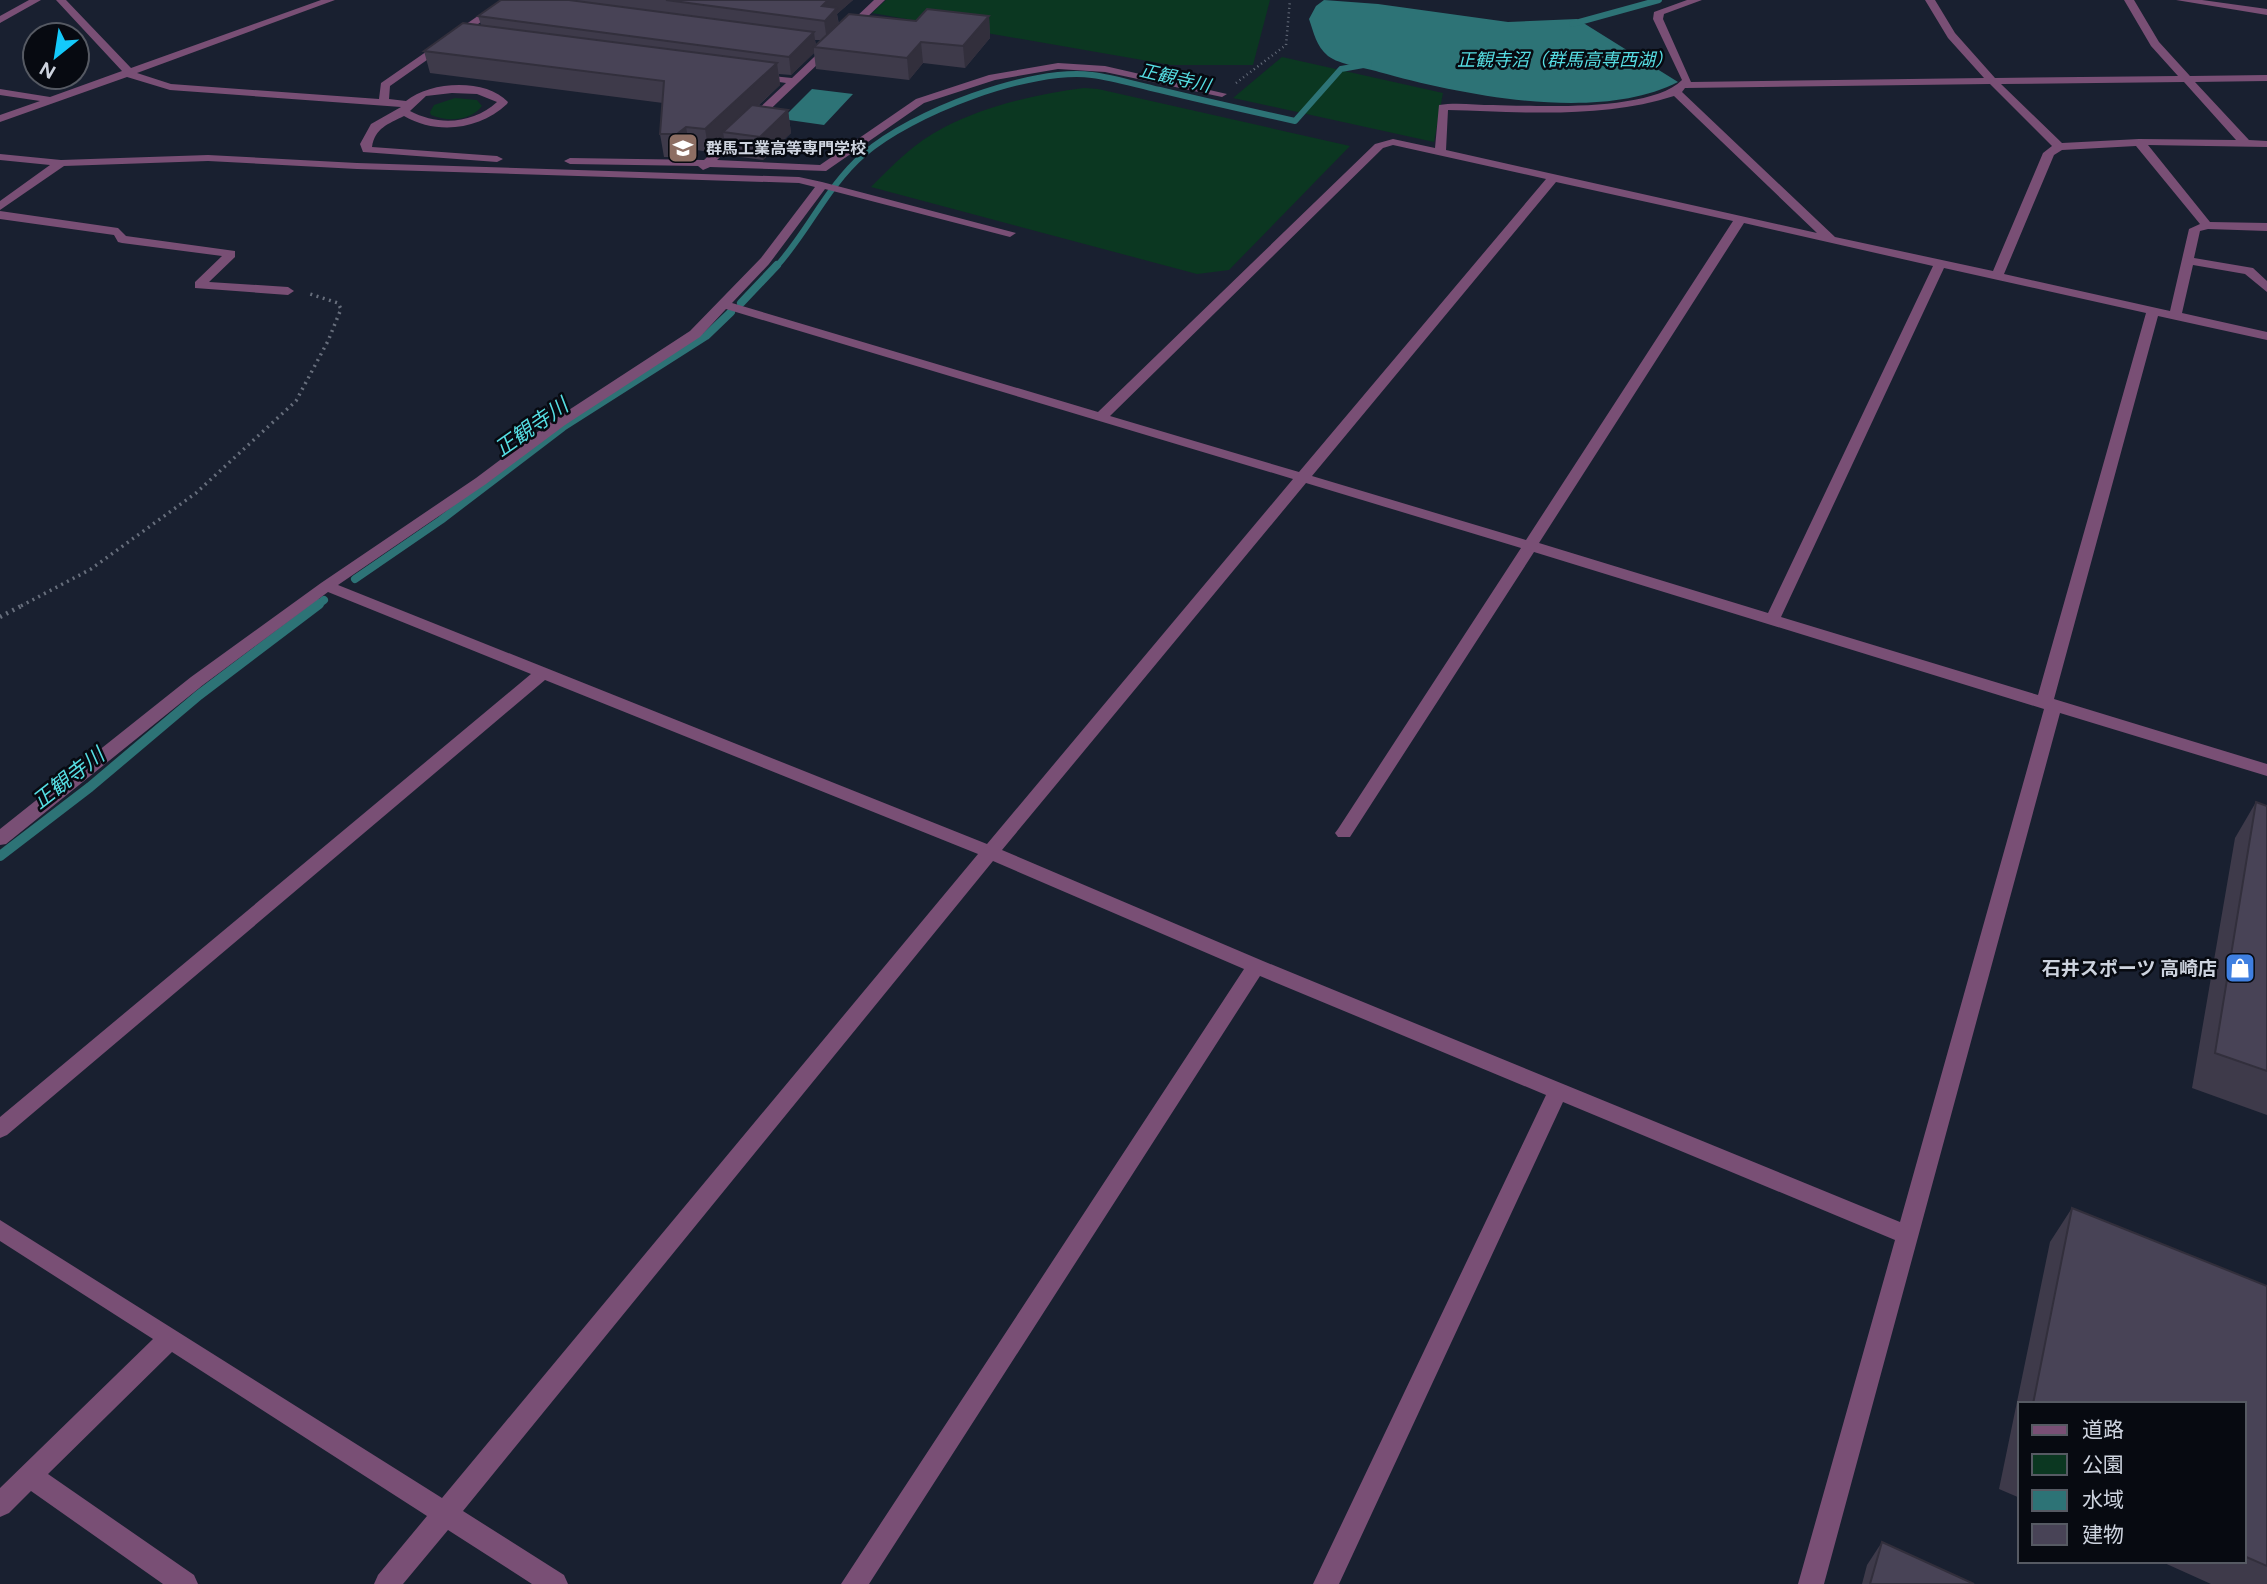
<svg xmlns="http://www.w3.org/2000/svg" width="2267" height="1584" font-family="Figtree,'Noto Sans JP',sans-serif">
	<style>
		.green { fill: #0b3721 }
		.water { fill: #2d7376 }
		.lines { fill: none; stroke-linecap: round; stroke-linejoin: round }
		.stream-far2 { stroke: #2d7376; stroke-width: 6 }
		.stream-far1 { stroke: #2d7376; stroke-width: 8 }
		.stream { stroke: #2d7376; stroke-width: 10 }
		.path-far2 { stroke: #676e7c; stroke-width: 2.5; stroke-dasharray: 1 3.5; stroke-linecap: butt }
		.path-far1 { stroke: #676e7c; stroke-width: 3.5; stroke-dasharray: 2 4.5; stroke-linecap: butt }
		.path { stroke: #676e7c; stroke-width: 4.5; stroke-dasharray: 2 5; stroke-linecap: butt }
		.minor { fill: #794f75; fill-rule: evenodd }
		.wall { fill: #3e3a4a; fill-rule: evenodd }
		.shaded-wall { fill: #322f3c }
		.building { fill: #484356; stroke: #322f3c; stroke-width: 2 }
		.labels { text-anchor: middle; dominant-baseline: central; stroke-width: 5; stroke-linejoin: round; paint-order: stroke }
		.far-poi-label { font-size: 16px; font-weight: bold; fill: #cdd3de; stroke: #070a11; text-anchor: start }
		.far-water-label { font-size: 18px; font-style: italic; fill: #55dde2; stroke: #070a11 }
		.poi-label { font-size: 19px; font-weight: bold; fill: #cdd3de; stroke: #070a11; text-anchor: end }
		.water-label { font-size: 21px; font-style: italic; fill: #55dde2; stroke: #070a11 }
	</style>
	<rect width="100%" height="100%" fill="#192030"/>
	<!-- green -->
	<path class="green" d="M886 0H1270L1253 65H1171L872 13Z
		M1282 57 1443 93 1434 142 1233 98Z
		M1084 88 1098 89 1350 146 1229 270 1197 274 871 187C893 165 915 142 943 128 985 106 1037 94 1084 88Z
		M455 98 477 100 482 106C471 121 447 122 431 115L430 112 434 105Z"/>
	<!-- water -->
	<path class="water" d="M1324 0 1378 4 1508 22 1577 19 1678 82C1598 123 1462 95 1379 72 1364 67 1340 65 1328 56 1316 46 1314 33 1309 19L1316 6Z
		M812 89 853 94 824 125 782 119Z"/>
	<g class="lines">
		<!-- stream-far2 -->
		<path class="stream-far2" d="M1572 24 1659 0
			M776 267C808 232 827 186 864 154 911 113 1030 67 1092 75 1115 78 1137 85 1160 90 1205 101 1250 111 1295 121L1341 69 1369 64"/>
		<!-- stream-far1 -->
		<path class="stream-far1" d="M741 303 777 265
			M355 579 441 520 563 427 706 336 731 312
			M316 606 324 600"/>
		<!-- stream -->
		<path class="stream" d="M0 856 90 787 199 695 319 604"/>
		<!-- path-far2 -->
		<path class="path-far2" d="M1236 83 1286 45 1290 0"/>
		<!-- path-far1 -->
		<path class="path-far1" d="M21 606 91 569 196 493 296 401 328 341 341 309 338 303 307 293"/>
		<!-- path -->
		<path class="path" d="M0 617 25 604"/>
		<!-- minor -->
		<path class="minor" d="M29 0H41L0 23V16Z
			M56 0H66L131 68 321 0H335L137 73 171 84 379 99 381 83 501 0H512L390 86 389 99 406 101C430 81 486 78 508 102L507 104C479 130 437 135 404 116 388 124 375 128 372 147L497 156 503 159 497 162 363 152 360 144 371 124 401 107 170 90 127 77 0 122V115L40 101 0 95V89L50 97 122 71ZM452 93 477 94 497 102C473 124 438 126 410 111L426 96Z
			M874 0H885L717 160 820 165 916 99 989 75 1058 63 1105 66 1227 94 1222 97 1105 72 1058 69 995 80 924 103 826 171 710 167 703 170 698 166 570 164 564 161 570 158 704 160 786 83 752 78V74L792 78Z
			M1687 0H1702L1664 14 1663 19 1691 82 1984 78 1948 38 1925 0H1935L1955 33 1995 78 2178 76 2151 46 2124 0H2134L2159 42 2190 76 2267 75V81L2195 82 2249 140 2267 141V147L2148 145 2210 222 2267 223V231L2208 229 2200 231 2194 258 2253 268 2267 281V292L2245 274 2193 265 2182 313 2267 332V340L2158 316 2054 699 2267 764V776L2060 713 1824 1584H1798L1895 1240 1563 1102 1339 1584H1313L1546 1095 1260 976 869 1584H841L1244 969 993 861 463 1511 564 1575 568 1584H532L448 1530 403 1584H374L378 1575 427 1516 172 1352 48 1474 194 1575 198 1584H163L31 1491 9 1513 0 1517V1488L153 1339 0 1241V1220L442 1498 978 854 545 680 7 1135 0 1138V1117L531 674 328 592 203 685 6 844 0 845V829L191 677 321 583 476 478 555 419 690 331 761 258 815 187 799 183 357 169 208 161 64 166 0 210V201L50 165 0 160V154L61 160 208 155 357 163 799 177 822 182 1016 233 1010 237 825 189 769 264 732 303 1098 412 1375 144 1393 139 1435 148 1439 105C1456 102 1476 105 1493 105 1538 106 1650 112 1682 80L1653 19 1654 12ZM2184 82 2236 140 2139 139 2062 143 2001 84ZM1990 84 2052 146 2043 153 1993 271 1835 237 1682 92 1685 88ZM1674 96 1817 233 1446 150 1448 110C1522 112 1603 119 1674 96ZM1393 145 1546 179 1299 472 1110 416 1383 148ZM2136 146 2200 224 2189 229 2170 311 2004 274 2054 155 2062 150ZM1556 182 1733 221 1526 540 1312 476ZM1744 223 1933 266 1768 613 1539 543ZM1944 268 2146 313 2038 695 1781 617ZM726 309 1293 479 987 844 338 585 486 484 565 425 700 337ZM1306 483 1521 548 1338 829 1335 833 1338 837H1350L1534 552 2044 709 1900 1222 1263 961 1002 850Z
			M2176 0H2202L2267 9V15Z
			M0 211 118 228 126 236 235 251V257L209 282 288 287 294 291 288 295 195 288V282L222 256 122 243 118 242 114 235 0 219Z"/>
	</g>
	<!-- wall -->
	<path class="wall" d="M501 0H853L837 14 839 24 916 21 989 16 990 38 965 68 923 63 909 80 816 69 814 53 791 75 779 74 780 85 758 106 788 110 791 133 763 160 726 155 724 138 709 152 690 149 681 157H664L660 134 663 103 430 73 424 51 481 25 478 16ZM815 40H821L816 45Z
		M2256 802 2267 806V1115L2192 1088 2235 838Z
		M2072 1208 2267 1286V1584H2211L2160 1561H2244V1404H2020V1498L1999 1489 2050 1242Z
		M1882 1542 1974 1584H1862L1867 1565Z"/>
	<!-- shaded-wall -->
	<path class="shaded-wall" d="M828 0H853L837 14 839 28 827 41 822 6Z
		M989 16 990 38 965 68 963 46Z
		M814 32 816 47H814V53L791 75 789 57Z
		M921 42 923 63 909 80 907 58Z
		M777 63 780 85 729 132H723L724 138 709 152 705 129Z
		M788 110 791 133 763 160 760 137Z
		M686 127 690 149 681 157 677 134Z"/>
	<!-- building -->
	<path class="building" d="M501 0H569L814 32 789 57 478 16Z
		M666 0H828L822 6 837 8 825 21Z
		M927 9 989 16 963 46 921 42 907 58 814 47 849 14 916 21Z
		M463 23 777 63 705 129 686 127 677 134H660L664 81 424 51Z
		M752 105 788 110 760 137 723 132Z
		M2256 802 2267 806V1071L2215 1053Z
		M2072 1208 2267 1286V1566L2244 1556V1404H2033Z
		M1882 1542 1974 1584H1870Z"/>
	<!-- icons -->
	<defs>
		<g id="university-square" transform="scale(1.575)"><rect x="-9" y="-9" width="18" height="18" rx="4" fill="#8d6e63" stroke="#070a11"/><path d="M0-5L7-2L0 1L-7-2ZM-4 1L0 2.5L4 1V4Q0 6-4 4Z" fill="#fff"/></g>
		<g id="shop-square" transform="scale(1.575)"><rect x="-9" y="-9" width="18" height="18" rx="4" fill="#3f7fe0" stroke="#070a11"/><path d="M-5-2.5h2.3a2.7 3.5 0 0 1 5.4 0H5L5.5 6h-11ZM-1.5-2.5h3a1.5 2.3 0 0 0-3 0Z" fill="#fff"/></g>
	</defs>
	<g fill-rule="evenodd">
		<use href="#university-square" x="683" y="148"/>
		<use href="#shop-square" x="2240" y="968"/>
	</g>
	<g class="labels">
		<!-- far-poi labels -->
		<g class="far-poi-label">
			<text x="706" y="148">群馬工業高等専門学校</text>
		</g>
		<!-- far-water labels -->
		<g class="far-water-label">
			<text x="1565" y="60">正観寺沼（群馬高専西湖）</text>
			<text transform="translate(1175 78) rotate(13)">正観寺川</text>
		</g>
		<!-- poi labels -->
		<g class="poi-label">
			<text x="2217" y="968">石井スポーツ 高崎店</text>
		</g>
		<!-- water labels -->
		<g class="water-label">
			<text transform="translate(531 427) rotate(-35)">正観寺川</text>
			<text transform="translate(68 778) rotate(-38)">正観寺川</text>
		</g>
	</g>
	<!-- legend -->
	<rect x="2018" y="1402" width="228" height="161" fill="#070a11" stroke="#565a63" stroke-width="2"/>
	<rect x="2032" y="1425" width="35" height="10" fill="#794f75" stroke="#565a63" stroke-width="2"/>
	<text x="2082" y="1437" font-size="21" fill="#cdd3de">道路</text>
	<rect x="2032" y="1454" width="35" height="21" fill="#0b3721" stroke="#565a63" stroke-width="2"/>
	<text x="2082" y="1472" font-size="21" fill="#cdd3de">公園</text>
	<rect x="2032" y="1490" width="35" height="21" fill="#2d7376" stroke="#565a63" stroke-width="2"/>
	<text x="2082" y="1507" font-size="21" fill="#cdd3de">水域</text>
	<rect x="2032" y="1524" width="35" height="21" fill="#484356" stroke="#565a63" stroke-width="2"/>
	<text x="2082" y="1542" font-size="21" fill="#cdd3de">建物</text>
	<!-- north arrow -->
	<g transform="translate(56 56) rotate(210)"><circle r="33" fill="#070a11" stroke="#565a63" stroke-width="2"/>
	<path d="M0-5L12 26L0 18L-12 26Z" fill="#14cafb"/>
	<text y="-10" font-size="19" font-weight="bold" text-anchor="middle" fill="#cdd3de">N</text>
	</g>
</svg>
